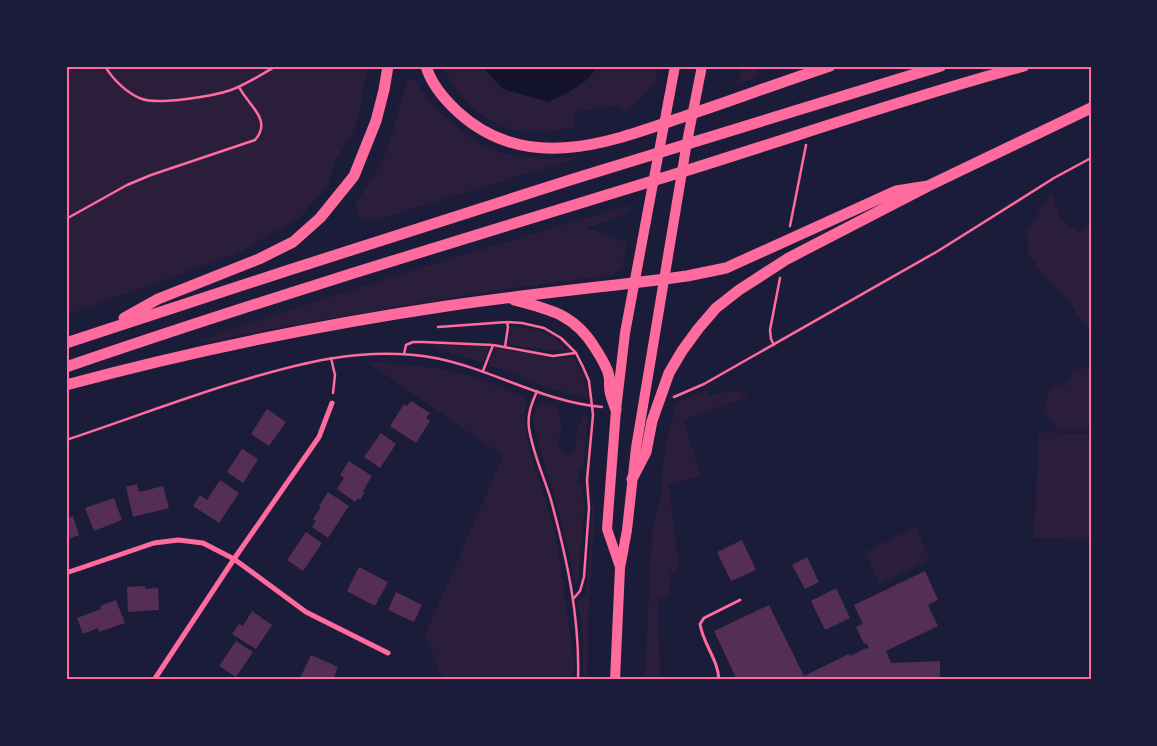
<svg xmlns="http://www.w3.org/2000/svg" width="1157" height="746" font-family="'Titillium Web',sans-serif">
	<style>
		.green { fill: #2a1e3b }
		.water { fill: #12122b }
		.building { fill: #542f53 }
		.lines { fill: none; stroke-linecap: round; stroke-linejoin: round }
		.path { stroke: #ff6b9d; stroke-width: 2.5 }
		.service { stroke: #ff6b9d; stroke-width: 3 }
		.minor { stroke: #ff6b9d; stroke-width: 5 }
		.primary { stroke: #ff6b9d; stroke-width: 10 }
		.motorway { stroke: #ff6b9d; stroke-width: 11 }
		.neatline { fill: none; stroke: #ff6b9d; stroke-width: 2 }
	</style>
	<rect width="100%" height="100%" fill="#1b1b3a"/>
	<!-- green -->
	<path class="green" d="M66 66H367L360 111 354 130 338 157H336L327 187 298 219 236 254 66 315Z
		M443 66H482L503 89 587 81 598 66H658L655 83 627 112 616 105 574 112 575 127C559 130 538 134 521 131 483 124 459 100 443 66Z
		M759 66 755 78 730 86C738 81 741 76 742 67H716Z
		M409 79H414L432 106 473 140 503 154 548 159 581 157 373 221 360 219 355 205C368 185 381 166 389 143 397 122 399 99 409 79Z
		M1051 192 1060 219 1079 232 1091 224V330L1082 323 1068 298 1045 278 1028 253 1027 232Z
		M630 205 628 214 587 228 627 243 622 268 613 275 497 290 282 327 191 345 217 334 423 267Z
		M511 326C535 327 553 334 569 352L509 345Z
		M427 344 489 346 483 363 438 350Z
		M495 348 564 358 573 356 584 379 588 398 552 389 489 365Z
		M365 361 436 368 472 376 522 396 526 403 524 414 529 447 556 536 574 661 573 680H445L439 670 425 635 503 456Z
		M1091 366V429H1058L1043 411 1050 389 1065 386 1073 372Z
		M707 390 709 395 738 390 749 396 683 420 701 476 669 485 679 568 670 573 669 594 667 598 658 599 660 680H645L652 528 661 499 663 467 667 438 677 402Z
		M546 403 556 406C564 423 562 428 557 445L563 453 569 456 575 448 577 429 584 413 588 416 583 469 580 470 578 485 583 486 584 511 578 582H575L562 524 534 427V413L539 404Z
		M1039 432 1091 434V540L1034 538Z
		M594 501 595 510 589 605 587 680H583V636L578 601 586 595 592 510 591 502Z
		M916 527 930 560 880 584 865 552Z"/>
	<!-- water -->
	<path class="water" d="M482 66H598C583 86 571 91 549 102L503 89Z"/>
	<!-- building -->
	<path class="building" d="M411 401 430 413 426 418 430 421 416 443 390 426 404 404 407 406Z
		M267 409 286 422 269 446 251 434Z
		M381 433 396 444 380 468 364 457Z
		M242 449 258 459 243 483 227 472Z
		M349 461 372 476 363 491 365 492 360 500 358 498 355 502 337 489 344 478 340 475Z
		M220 480 239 493 219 523 193 506 200 495 207 500Z
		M137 484 139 492 163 486 169 508 133 517 126 487Z
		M328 492 349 506 328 538 312 527 316 521 313 519 321 507 319 506Z
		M114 498 122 520 94 531 85 508Z
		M73 516 79 535 66 540V518Z
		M306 532 322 543 303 571 287 560Z
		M742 540 756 570 731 581 717 552Z
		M807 557 819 582 805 589 792 565Z
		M359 567 388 582 375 606 347 591Z
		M925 571 938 600 928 605 938 626 886 651 891 663 940 661V680H737L714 631 769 605 804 676 849 654 850 656 866 648 867 649 869 648 866 643 864 644 856 627 863 624 854 605Z
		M145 586V589L158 588 159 610 128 612 127 587Z
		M836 588 850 618 825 630 811 601Z
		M396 592 422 605 414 622 388 610Z
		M116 600 125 623 99 632 98 628 83 634 77 618 101 609 100 606Z
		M252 611 272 625 256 649 232 634 239 624 243 626Z
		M236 641 253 652 236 677 219 666Z
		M311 655 338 667 333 680H305L300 678Z"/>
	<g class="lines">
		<!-- path -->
		<path class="path" d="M105 66C113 80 128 94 142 99 159 105 214 96 231 90 247 84 261 75 276 66
			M66 219 127 185 151 175 255 140C273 120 248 105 239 87
			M790 226 806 145
			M438 327 507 322 522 323 544 328 561 338 576 353 583 367 589 381 593 415 587 480 589 508 584 577 580 591 574 598
			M774 345 771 339 770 330 780 278
			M505 347 508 327 507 322
			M404 354 406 345 413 342H423L493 345 553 356 575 353
			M331 358 335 375 333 393
			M483 371 493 345
			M537 391C532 403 527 414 529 428 532 451 544 477 551 500 567 559 580 618 578 680
			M674 397 704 384 938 251 1054 178 1091 158
			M66 440C120 422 173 402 227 385 295 364 363 345 435 358 492 369 543 402 602 407"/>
		<!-- service -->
		<path class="service" d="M719 680C718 659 703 644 700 624L704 618 740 600"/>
		<!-- minor -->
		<path class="minor" d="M66 573 154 543 178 540 203 543 234 559 306 612 388 653
			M154 680 234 559 319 437 332 403"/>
		<!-- primary -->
		<path class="primary" d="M620 567 607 529 616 410 625 333 675 66
			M615 680 620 568 627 530 636 448 687 142 702 66"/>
		<!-- motorway -->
		<path class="motorway" d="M426 66C431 84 445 100 458 112 530 178 618 139 697 112 741 97 785 81 830 66
			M514 300C550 309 575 315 595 348 600 356 607 366 609 376 610 381 609 386 610 391 611 397 614 404 616 410
			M124 318 158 299 259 259 293 242 320 218 354 176 376 121 384 90 388 66
			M66 343 286 271 570 180 941 66
			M66 367C267 298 470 237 672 175 789 139 905 98 1024 66
			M66 385C192 351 319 325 447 306 527 294 607 287 687 276L726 268 896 191 928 186
			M632 479 646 452 652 421 669 373 682 351 698 329 716 308 739 290 787 259 928 186 1091 108"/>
	</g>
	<!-- border -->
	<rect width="1157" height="746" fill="none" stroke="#1b1b3a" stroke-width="135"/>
	<rect x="68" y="68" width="1022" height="610" class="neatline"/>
</svg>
